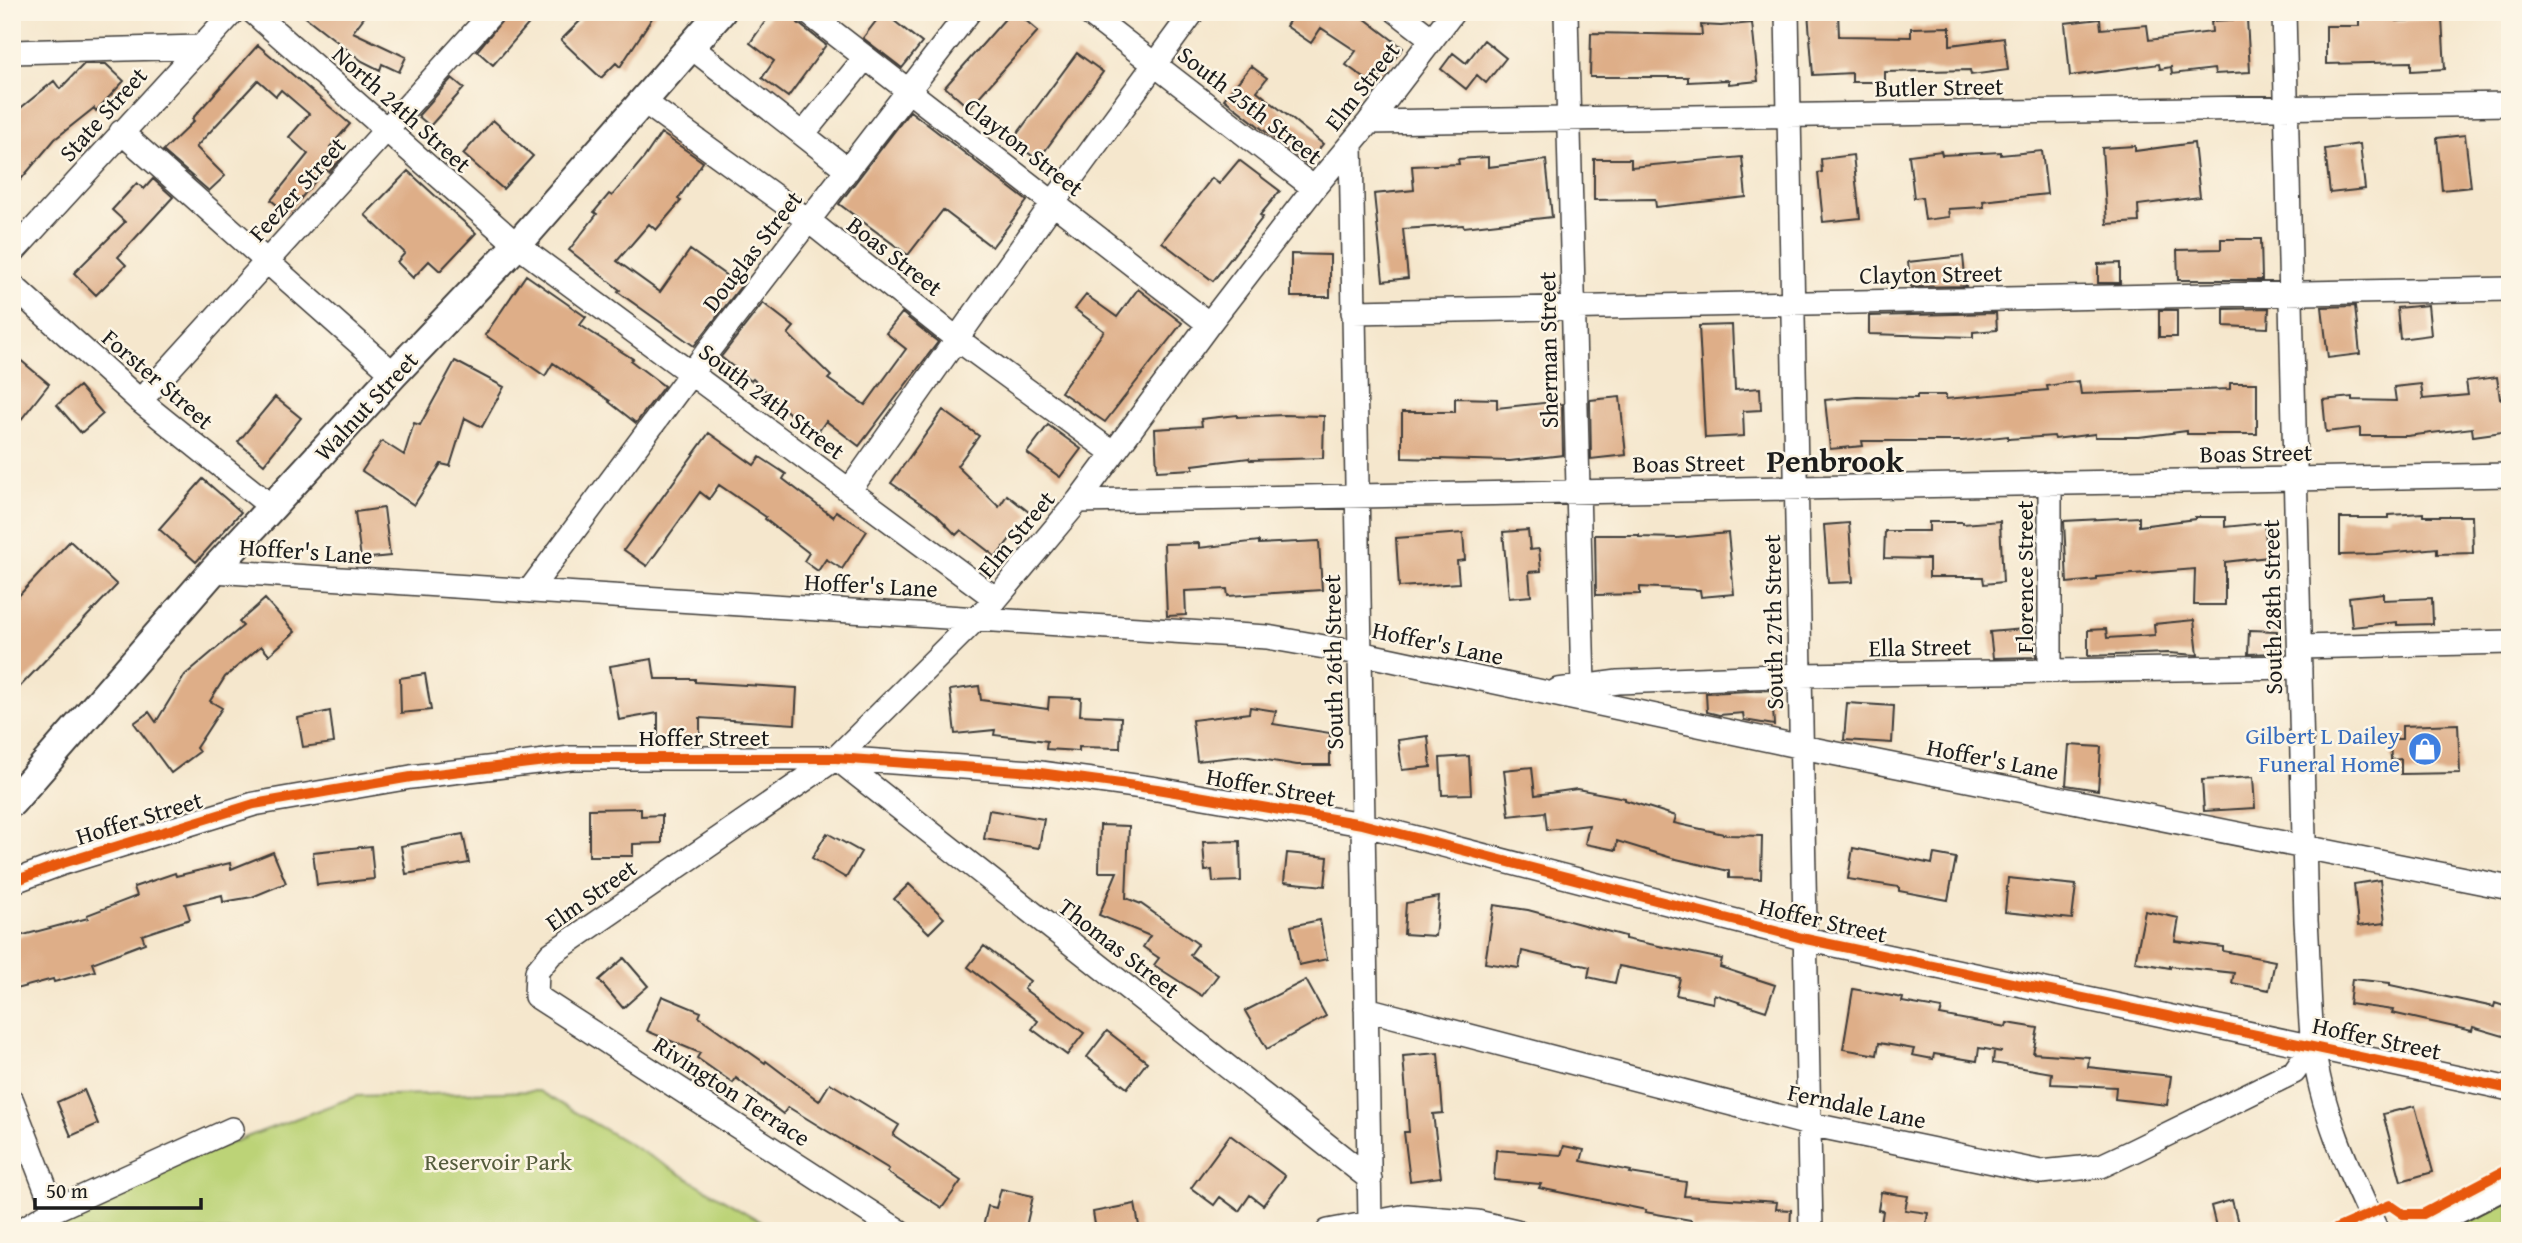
<svg xmlns="http://www.w3.org/2000/svg" width="2522" height="1243" font-family="'Gentium Book Plus',serif">
	<style>
		.green { fill: #bcd377; stroke: #6c784a; stroke-width: 2 }
		.building { fill: #deae88 }
		.lines { fill: none; stroke-linecap: round; stroke-linejoin: round }
		.minor-casing { stroke: #3d3a37; stroke-width: 26 }
		.major-casing { stroke: #3d3a37; stroke-width: 32 }
		.minor { stroke: #fff; stroke-width: 23 }
		.major { stroke: #fff; stroke-width: 28 }
		.cycleway-casing { stroke: #fcf5e5; stroke-width: 15 }
		.cycleway { stroke: #e8590c; stroke-width: 10 }
		.labels { text-anchor: middle; dominant-baseline: central; stroke-width: 5; stroke-linejoin: round; paint-order: stroke }
		.street-label { font-size: 24px; fill: #1c1c1c; stroke: #fcf5e5 }
		.shop-label { font-size: 24px; fill: #366cbe; stroke: #fcf5e5; text-anchor: end }
		.park-label { font-size: 24px; fill: #545c3c; stroke: #fcf5e5 }
		.district-label { font-size: 32px; font-weight: bold; fill: #1c1c1c; stroke: #fcf5e5 }
	</style>
	<rect width="100%" height="100%" fill="#fcf5e5"/>
	<filter id="ink" filterUnits="userSpaceOnUse"><feTurbulence type="fractalNoise" baseFrequency=".0143" numOctaves="2"/><feDisplacementMap in="SourceGraphic" scale="14" xChannelSelector="R" yChannelSelector="G"/><feConvolveMatrix kernelMatrix="1 2 1 2 8 2 1 2 1" color-interpolation-filters="sRGB"/></filter>
	<filter id="wash" filterUnits="userSpaceOnUse"><feTurbulence type="fractalNoise" baseFrequency=".00686" numOctaves="4" result="noise"/><feDisplacementMap in="SourceGraphic" scale="28" xChannelSelector="R" yChannelSelector="G"/><feGaussianBlur stdDeviation="1.57" result="paint"/><feColorMatrix in="noise" values="0 0 0 0 0 0 0 0 0 0 0 0 0 0 0 0 0 1.4 0 .05"/><feComposite in="paint" operator="in"/></filter>
	<g filter="url(#wash)">
		<rect width="100%" height="100%" fill="#f5e7cd"/>
		<!-- green -->
		<path class="green" d="M539 1091 777 1231H36L111 1188 356 1096Z
			M2501 1198 2510 1199V1231H2440Z"/>
		<g id="blocks">
			<!-- building -->
			<path class="building" d="M299 12H368L353 32 406 57 399 72 382 64 380 70 362 61Z
				M509 12H539L493 65 477 51Z
				M589 12H656L620 67 616 63 601 78 561 40Z
				M772 12H793L798 23 826 45 788 97 762 78 774 61 750 43Z
				M883 12 922 43 902 68 863 38Z
				M1011 12H1016L1038 31 969 108 945 87Z
				M1295 12H1356L1403 48 1374 85 1346 65 1356 51 1321 28 1311 43 1286 26Z
				M1808 12H1838L1839 36 1911 37V28L1950 27V45L2004 38 2008 70 1971 75 1970 70 1885 72V82H1852V73L1813 75Z
				M2359 12H2397V21L2442 19 2445 69 2411 71V62L2326 64V26H2359Z
				M2100 19 2101 29 2147 25 2149 40 2212 32 2211 21 2247 19 2250 72 2215 74 2214 69 2172 74 2171 67 2160 69 2159 64 2070 76 2065 23Z
				M1752 23 1758 81 1729 84V80L1688 82V77H1590L1591 33 1702 35 1701 25 1721 26Z
				M1484 40 1506 58 1486 83 1477 75 1466 89 1441 69 1453 53 1466 63Z
				M258 45 350 124 330 147 342 158 329 172 325 169 288 214 271 200 308 154 289 137 309 114 281 90 276 96 258 80 196 147 225 176 209 191 163 151 194 121 192 119Z
				M1077 53 1103 72 1038 160 1012 141Z
				M84 64H106L124 81 96 111 94 108 55 139 12 190V115L54 81 60 89Z
				M1251 66 1267 78 1257 91 1323 144 1307 164 1224 99Z
				M452 78 464 88 430 126 418 116Z
				M910 111 1027 201 992 247 943 210 908 255 839 204Z
				M493 120 533 156 503 189 463 154Z
				M661 133 703 162 678 199 681 201 656 230 649 224 617 261 660 292 690 250 741 286 694 346 618 292 620 290 569 250 597 214 594 212 609 194 612 196 644 158Z
				M2465 135 2471 187 2442 190 2437 138Z
				M2194 143 2200 197 2138 205 2139 222 2107 224 2102 148 2135 146V151Z
				M2360 144 2365 189 2330 193 2325 149Z
				M1941 151 1942 155 2001 152V155L2042 151 2047 194 1983 201 1984 207 1948 209 1949 217 1925 220 1922 197 1914 198 1909 155Z
				M1853 155 1860 218 1823 222 1818 173 1822 172 1821 159Z
				M1488 157V167L1546 160 1552 217 1464 227 1463 225 1403 229 1408 278 1383 281 1374 194 1414 190 1412 166 1459 164 1458 159Z
				M1742 157 1746 197 1656 207 1655 199 1594 200V159H1631V167Z
				M1239 160 1280 191 1260 215 1263 217 1213 281 1162 242 1212 178 1219 184Z
				M408 171 476 233 440 271 429 261 413 278 397 262 405 253 365 215Z
				M153 179 173 197 118 257 126 265 96 295 74 273 125 222 112 210 137 183 144 189Z
				M2221 239H2261L2262 280H2178L2177 250 2221 249Z
				M1291 254 1330 255V297H1291Z
				M1963 256 1966 286 1911 287 1908 262Z
				M2120 263V283H2098V264Z
				M526 275 586 317 580 325 633 359 631 361 664 386 636 423 609 402 610 401 553 363 545 376 485 335Z
				M1138 289 1182 323 1105 422 1061 392 1104 331 1075 309 1086 295 1117 317Z
				M763 303 794 327 788 334 831 376 828 379 865 405 906 349 886 333 902 313 938 342 859 446 826 421 818 432 794 414 792 416 753 379 751 381 721 357Z
				M2428 305 2431 335 2400 339 2397 308Z
				M2355 306 2360 354 2328 358 2322 307Z
				M2269 308 2268 328 2224 326V309Z
				M2159 310H2177V337H2159Z
				M1996 313 1997 330 1973 332V337L1869 334V316Z
				M1732 325 1735 390 1760 388 1761 410 1743 411 1744 436 1705 438 1699 326Z
				M12 353 49 384 12 431Z
				M455 361 504 387 482 427 465 418 450 466 441 464 414 505 362 471 382 441 404 455 414 423 420 425Z
				M2497 377 2500 399 2510 398V431L2473 436 2472 428 2407 436H2360V428L2326 432 2323 400 2352 397V400L2396 401 2394 387 2421 384 2423 399 2468 395 2466 381Z
				M2079 381 2081 394 2230 389V383H2257V434H2187V431L2139 437H2095V434L2055 439 2054 436 2008 439V436L1963 441H1862L1863 446 1830 449 1825 400 1857 397 1917 398V395H1946V399L2048 390 2047 386Z
				M79 386 103 414 81 433 57 405Z
				M275 397 301 418 264 464 238 442Z
				M1620 397 1626 455 1591 459 1590 400Z
				M1455 398 1497 399V408L1552 402V405L1562 404 1563 455 1510 461 1402 458V412H1455Z
				M943 410 979 436 957 466 999 507 1007 495 1030 513 996 557 961 530 956 535 936 514 891 483Z
				M1237 415V417L1284 415 1324 416 1323 458 1250 460 1249 458 1193 465V469L1157 471 1155 429 1202 426 1201 419Z
				M1048 425 1081 449 1060 477 1027 453Z
				M709 433 754 465 760 457 786 474 783 479 833 517 836 511 867 531 842 569 826 559 818 571 804 561 809 553 765 519 766 517 719 485 709 499 700 492 647 566 624 550Z
				M203 479 241 512 196 562 159 529Z
				M384 508 390 556 361 559 355 512Z
				M2423 513V516H2472L2473 553 2437 554V548L2376 554 2340 555V518H2389V515Z
				M2139 517V526L2195 519V517H2225V527L2264 523 2268 557 2225 562V605H2194L2195 569 2097 577V580L2067 583 2064 521Z
				M2000 521 2003 582 1984 584 1983 577H1929V559L1884 558 1885 531H1929V522H1963V524Z
				M1849 523 1853 582 1828 583 1824 525Z
				M1528 530 1530 550 1539 549 1541 571 1529 572 1531 596 1509 598 1503 532Z
				M1463 533 1465 560 1457 561 1459 583 1399 587 1396 538Z
				M1728 533 1734 594 1701 597 1700 590 1640 587V594L1596 595 1595 535H1639V537L1677 538Z
				M70 541 117 585 12 695V603Z
				M1259 541V544L1319 541 1322 590 1228 596 1227 589 1185 591 1186 615 1167 616 1164 544 1199 543V548Z
				M2383 593V600L2432 598 2433 624 2397 625V622L2352 627 2349 597Z
				M265 599 295 632 269 655 261 646 225 677 210 701 222 708 196 748 199 752 171 773 134 723 149 712 156 722 185 675 243 626 239 622Z
				M2194 620 2198 655 2168 653 2088 656V630L2106 629 2107 638 2155 635 2154 624Z
				M2035 628 2036 657 1993 658 1990 632Z
				M2249 630 2277 631V653L2248 654Z
				M652 659 655 679H695V682L797 688 795 724 700 718V744H658V713L619 720 610 666Z
				M425 674 431 710 401 713 400 678Z
				M979 686 981 700 1048 709 1049 697 1081 698 1080 715 1121 717 1120 748 1079 747V751L1046 749 1047 741 994 735 995 730 955 734 950 690Z
				M1772 690 1774 725 1744 720 1743 713 1719 715 1707 712 1706 693Z
				M1847 703 1894 706 1892 743 1844 740Z
				M1250 707 1276 711 1273 724 1330 733V765H1297L1243 756 1197 761 1192 720 1249 713Z
				M330 711 334 743 303 747 298 718Z
				M2458 724 2460 773 2401 774V759L2391 760 2390 739H2402V726Z
				M1428 736 1431 767 1402 770 1398 740Z
				M2069 745 2101 747 2098 790 2066 785Z
				M1469 756 1471 794 1442 795 1440 758Z
				M1532 767 1535 795 1577 789 1625 798V800L1676 816 1674 823 1728 835 1762 836 1761 879 1729 878V871L1672 858 1617 841 1616 850 1585 844 1589 825 1547 830 1545 812 1509 816 1504 770Z
				M2253 777 2255 808 2204 811 2202 780Z
				M641 808V816L662 815V843L633 844V856H589V809Z
				M989 810 1044 819 1039 848 984 839Z
				M1100 825 1129 826 1126 898 1141 904 1198 944 1190 955 1218 975 1202 996 1154 965 1159 958 1143 947 1150 936 1099 915 1117 872H1099Z
				M827 833 861 852 846 878 812 858Z
				M463 834 469 863 406 874 401 846Z
				M1240 841 1241 881 1213 882 1212 870 1205 871 1203 842Z
				M371 846 374 879 317 885 313 852Z
				M1853 848 1932 864 1934 854 1956 858 1948 900 1899 891V887L1848 879Z
				M273 852 286 883 252 897 223 902 222 895 185 904 190 919 142 935 145 943 92 963 95 971 54 982 53 979 12 990V938L88 918 87 915 137 896 134 887 175 873 176 876 230 863 231 869Z
				M1287 853 1328 857 1325 886 1284 882Z
				M2008 878 2076 885 2072 919 2005 912Z
				M2380 880 2385 923 2358 926 2354 884Z
				M909 884 944 918 929 933 894 899Z
				M1439 897 1435 936 1404 934 1406 903Z
				M1494 905 1528 910 1625 936V939L1722 959 1720 967 1775 985 1766 1011 1714 994 1713 1003 1676 995 1680 978 1619 966 1615 983 1588 977 1590 967 1522 951 1519 968 1485 963Z
				M2145 911 2179 918 2175 941 2223 947V951L2275 961 2269 990 2232 983 2234 973 2170 966V968L2135 962Z
				M1320 920 1327 959 1299 965 1291 926Z
				M984 946 1030 981 1024 989 1084 1033 1067 1055 1032 1029 1038 1021 968 967Z
				M624 958 648 986 623 1008 599 980Z
				M2352 979 2390 983V985L2494 1007 2495 1003 2510 1008V1038L2473 1027 2472 1031 2392 1013 2393 1010 2349 1004Z
				M1306 980 1326 1016 1267 1049 1245 1011Z
				M1853 989 1903 998 1902 1002 1942 1009 1940 1015 2006 1027 2007 1023 2038 1028 2033 1053 2089 1057 2088 1067 2171 1076 2167 1105 2115 1099 2116 1087 2051 1084 2052 1073 1993 1063 1994 1051 2002 1052 1979 1048 1977 1061 1934 1054 1933 1059 1912 1055 1914 1049 1879 1043 1877 1055 1843 1049Z
				M662 996 701 1012 699 1017 765 1063 766 1061 819 1101 830 1083 899 1125 893 1135 961 1181 942 1208 887 1172 889 1169 788 1107 783 1114 736 1078 733 1083 697 1058 700 1053 647 1031Z
				M1107 1031 1147 1062 1127 1088 1087 1057Z
				M1438 1053 1443 1113 1433 1114 1441 1177 1410 1181 1404 1132H1409L1403 1056Z
				M84 1090 98 1124 71 1136 57 1102Z
				M2415 1106 2433 1172 2401 1181 2383 1114Z
				M1230 1135 1285 1176 1263 1205 1250 1195 1239 1211 1220 1197 1214 1205 1191 1188Z
				M1564 1146 1584 1150 1581 1161 1631 1171 1630 1173 1686 1182 1684 1196 1777 1202 1776 1209 1791 1210 1790 1231 1691 1227V1220L1645 1212 1646 1210 1539 1188 1541 1184 1494 1180 1496 1150 1561 1155Z
				M1001 1189 1033 1196 1025 1231H982L988 1206 996 1208Z
				M1881 1192 1908 1196 1905 1210 1928 1213 1925 1231H1880L1883 1211 1878 1210Z
				M2232 1200 2240 1231H2217L2211 1206Z
				M1135 1204 1140 1231H1096L1093 1212Z"/>
		</g>
	</g>
	<g filter="url(#ink)">
		<use href="#blocks" fill-opacity="0" stroke="#3d3a37" stroke-width="2"/>
		<g class="lines">
			<!-- minor casing -->
			<g class="minor-casing">
				<path id="minor" d="M253 12 517 245 996 599
					M807 12 1209 324
					M1087 12 1314 188
					M1397 12 1432 39
					M1566 12 1583 686
					M1787 12 1811 1231
					M2284 12 2306 921C2309 961 2308 1003 2313 1044 2320 1108 2349 1172 2377 1231
					M691 47 848 170
					M12 52 200 47
					M643 101 809 221 957 339 1113 453
					M1369 122 2510 104
					M121 132 394 374
					M803 134 865 58
					M1351 144 1370 1221
					M12 253 233 12
					M12 285 140 401 273 508
					M1353 312 2510 289
					M140 401 493 12
					M2050 483V671
					M849 491 1053 203 1193 12
					M1078 501 2510 475
					M213 571 1267 637 1359 653 1802 747 2510 888
					M529 591 691 373 969 12
					M2300 647 2510 642
					M1558 690 1618 682 1800 675 2300 667
					M836 758 1370 1179
					M12 882 63 863 254 804 411 777 571 758H836L1033 772 1157 789 1362 824 1806 939 2510 1089
					M1366 1009 1809 1124 2041 1172 2101 1166 2131 1152 2294 1072 2313 1045
					M12 1101 54 1210
					M20 1231 54 1210 232 1129
					M899 1231 536 996 537 971 551 954 836 758 996 599 1078 501 1209 324 1314 188 1369 122 1453 12
					M1328 1231 1407 1216 1477 1222 1516 1231"/>
			</g>
			<!-- major casing -->
			<g class="major-casing">
				<path id="major" d="M12 802 213 571 394 374 517 245 721 12
					M2414 1231 2510 1182"/>
			</g>
			<!-- minor -->
			<use href="#minor" class="minor"/>
			<!-- major -->
			<use href="#major" class="major"/>
			<!-- cycleway casing -->
			<g class="cycleway-casing">
				<path id="cycleway" d="M12 882 63 863 254 804 411 777 571 758H836L1033 772 1157 789 1362 824 1806 939 2510 1089
					M2331 1231 2390 1205 2403 1214H2423L2510 1168"/>
			</g>
			<!-- cycleway -->
			<use href="#cycleway" class="cycleway"/>
		</g>
	</g>
	<!-- icons -->
	<defs>
		<g id="shop-disc" transform="scale(1.75)"><circle r="9.5" fill="#3f7fe0" stroke="#fcf5e5"/><path d="M-5-2.5h2.3a2.7 3.5 0 0 1 5.4 0H5L5.5 6h-11ZM-1.5-2.5h3a1.5 2.3 0 0 0-3 0Z" fill="#fff"/></g>
	</defs>
	<g fill-rule="evenodd">
		<use href="#shop-disc" x="2425" y="749"/>
	</g>
	<g class="labels">
		<!-- street labels -->
		<g class="street-label">
			<text transform="translate(1362 86) rotate(-52)">Elm Street</text>
			<text transform="translate(1939 87) rotate(-1)">Butler Street</text>
			<text transform="translate(1250 105) rotate(38)">South 25th Street</text>
			<text transform="translate(402 109) rotate(42)">North 24th Street</text>
			<text transform="translate(103 114) rotate(-48)">State Street</text>
			<text transform="translate(1024 147) rotate(38)">Clayton Street</text>
			<text transform="translate(297 189) rotate(-48)">Feezer Street</text>
			<text transform="translate(752 251) rotate(-52)">Douglas Street</text>
			<text transform="translate(895 256) rotate(38)">Boas Street</text>
			<text transform="translate(1931 274) rotate(-1)">Clayton Street</text>
			<text transform="translate(1548 350) rotate(-91)">Sherman Street</text>
			<text transform="translate(158 379) rotate(41)">Forster Street</text>
			<text transform="translate(772 401) rotate(37)">South 24th Street</text>
			<text transform="translate(366 406) rotate(-47)">Walnut Street</text>
			<text transform="translate(2256 453) rotate(-1)">Boas Street</text>
			<text transform="translate(1689 463) rotate(-1)">Boas Street</text>
			<text transform="translate(1016 534) rotate(-50)">Elm Street</text>
			<text transform="translate(306 551) rotate(4)">Hoffer's Lane</text>
			<text transform="translate(2024 577) rotate(-90)">Florence Street</text>
			<text transform="translate(871 585) rotate(3)">Hoffer's Lane</text>
			<text transform="translate(2272 607) rotate(-91)">South 28th Street</text>
			<text transform="translate(1773 622) rotate(-91)">South 27th Street</text>
			<text transform="translate(1438 643) rotate(12)">Hoffer's Lane</text>
			<text transform="translate(1920 647) rotate(-1)">Ella Street</text>
			<text transform="translate(1333 662) rotate(-91)">South 26th Street</text>
			<text x="704" y="737">Hoffer Street</text>
			<text transform="translate(1993 759) rotate(11)">Hoffer's Lane</text>
			<text transform="translate(1271 787) rotate(10)">Hoffer Street</text>
			<text transform="translate(139 818) rotate(-17)">Hoffer Street</text>
			<text transform="translate(591 895) rotate(-35)">Elm Street</text>
			<text transform="translate(1823 920) rotate(13)">Hoffer Street</text>
			<text transform="translate(1119 948) rotate(38)">Thomas Street</text>
			<text transform="translate(2377 1038) rotate(12)">Hoffer Street</text>
			<text transform="translate(732 1091) rotate(33)">Rivington Terrace</text>
			<text transform="translate(1857 1106) rotate(12)">Ferndale Lane</text>
		</g>
		<!-- shop labels -->
		<g class="shop-label">
			<text x="2400" y="735">Gilbert L Dailey<tspan x="2400" dy="28">Funeral Home</tspan></text>
		</g>
		<!-- park labels -->
		<g class="park-label">
			<text x="498" y="1161">Reservoir Park</text>
		</g>
		<!-- district labels -->
		<g class="district-label">
			<text x="1835" y="460">Penbrook</text>
		</g>
	</g>
	<!-- margin -->
	<rect width="2522" height="1243" fill="none" stroke="#fcf5e5" stroke-width="42"/>
	<!-- scale -->
	<path d="M35 1198v10h166v-10" fill="none" stroke="#1c1c1c" stroke-width="3.5"/>
	<text x="46" y="1198" font-size="21" fill="#1c1c1c" stroke="#fcf5e5" stroke-width="5" paint-order="stroke">50 m</text>
</svg>
